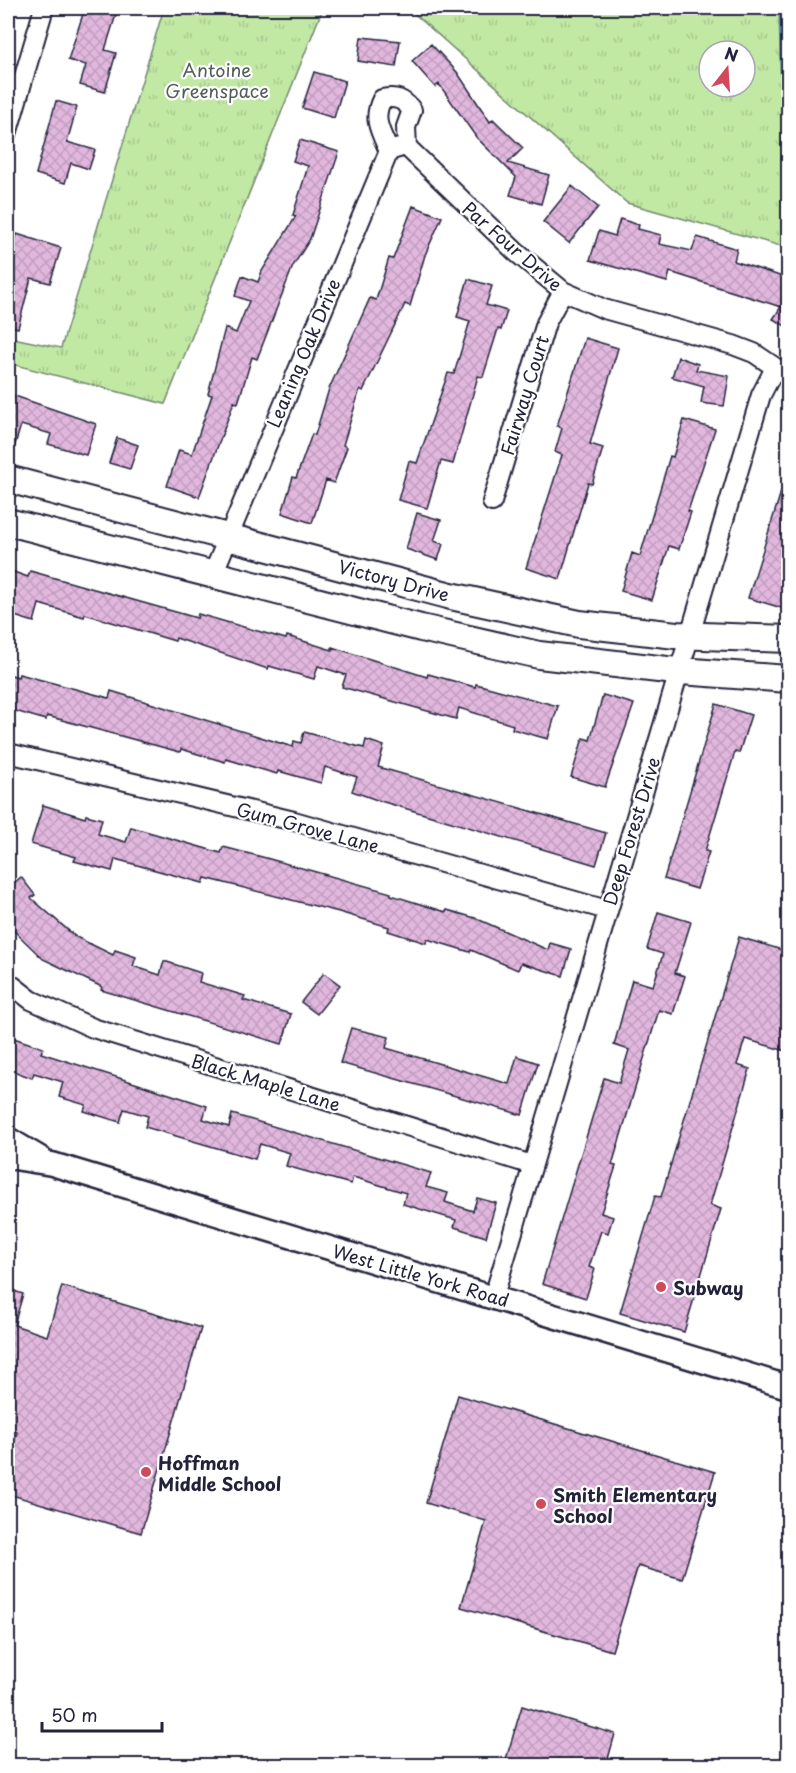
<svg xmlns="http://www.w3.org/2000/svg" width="796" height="1773" font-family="'Playpen Sans',sans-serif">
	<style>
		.park { fill: url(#park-tufts); stroke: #728670; stroke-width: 1.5; fill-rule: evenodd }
		.water { fill: #82cbe3; stroke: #5c87a0; stroke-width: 1.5 }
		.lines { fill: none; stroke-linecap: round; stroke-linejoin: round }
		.shore { stroke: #48667e; stroke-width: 1.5 }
		.building { fill: url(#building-cross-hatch); stroke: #22223b; stroke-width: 1.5 }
		.minor-casing { stroke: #22223b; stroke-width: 22 }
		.tertiary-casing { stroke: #22223b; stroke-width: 27 }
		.secondary-casing { stroke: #22223b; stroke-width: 30 }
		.minor { stroke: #fff; stroke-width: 18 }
		.tertiary { stroke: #fff; stroke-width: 22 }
		.secondary { stroke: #fff; stroke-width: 26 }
		.poi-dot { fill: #d1495b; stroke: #fff; stroke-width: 2 }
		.labels { text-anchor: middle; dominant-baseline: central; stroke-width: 4.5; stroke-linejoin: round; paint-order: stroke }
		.park-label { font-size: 18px; fill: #525e5a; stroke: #fff }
		.street-label { font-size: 18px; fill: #22223b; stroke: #fff }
		.poi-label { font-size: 18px; font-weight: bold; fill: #22223b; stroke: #fff; text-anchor: start }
	</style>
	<defs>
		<pattern id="park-tufts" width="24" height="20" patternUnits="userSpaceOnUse" patternTransform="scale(1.5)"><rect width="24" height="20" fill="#c2e9a4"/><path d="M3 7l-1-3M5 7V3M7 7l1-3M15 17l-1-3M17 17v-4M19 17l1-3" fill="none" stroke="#a6c88e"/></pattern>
		<pattern id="building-cross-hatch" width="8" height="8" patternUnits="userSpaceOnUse" patternTransform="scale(1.5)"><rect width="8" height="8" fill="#e1b7de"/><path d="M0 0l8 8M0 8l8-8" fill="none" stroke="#c19dbf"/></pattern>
	</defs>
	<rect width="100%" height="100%" fill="#fff"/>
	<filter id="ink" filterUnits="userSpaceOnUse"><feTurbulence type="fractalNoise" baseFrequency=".0167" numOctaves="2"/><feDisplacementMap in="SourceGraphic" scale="12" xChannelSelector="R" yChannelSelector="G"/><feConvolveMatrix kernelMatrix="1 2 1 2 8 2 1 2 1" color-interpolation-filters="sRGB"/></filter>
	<g filter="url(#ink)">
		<!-- park -->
		<path class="park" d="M164 8H323L165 404 8 363V337L61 348Z
			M408 8H788V248L627 203ZM709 51H745V87H709Z"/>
		<!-- water -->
		<path class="water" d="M779 8H788V109L781 89Z"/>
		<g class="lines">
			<!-- shore -->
			<path class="shore" d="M784 8 788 92"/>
		</g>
		<!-- building -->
		<path class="building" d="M85 8H118L105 50 116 53 105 92 80 85 86 65 68 60Z
			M361 37 400 41 396 67 358 61Z
			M431 44 457 72 490 122 493 119 523 148 508 163 549 175 541 204 510 195 516 177 476 137 439 84 435 87 412 61Z
			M314 72 345 81 334 118 302 108Z
			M56 101 77 107 67 142 95 150 89 169 71 163 65 183 36 174Z
			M300 140 339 152 310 239 293 266 257 359 252 357 238 403 234 402 199 497 167 486 179 450 192 454 212 395 208 394 225 328 236 333 249 301 235 296 242 276 258 282 262 271 296 216 293 215 308 166 293 161Z
			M572 186 598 207 569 243 543 222Z
			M413 206 442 217 425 255 410 306 405 304 363 391 360 389 343 445 347 447 334 483 326 480 312 523 282 513 293 477 296 478 312 434 315 435 329 389 370 298 376 300 389 258 393 259Z
			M620 219 639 225 638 229 661 235 659 244 692 251 697 237 737 249 734 261 789 279V328L773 319 781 307 670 272 667 282 590 260 599 231 615 236Z
			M17 234 61 248 50 283 31 278 18 328 8 325V264Z
			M468 279 492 286 486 305 507 311 501 330 498 329 483 377 478 376 453 464 441 461 427 508 398 500 409 461 417 463 448 373 454 374 470 321 457 317Z
			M585 338 618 348 590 444 603 448 592 484 588 483 560 579 526 568 562 455 555 452 562 428 557 426Z
			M678 357 698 364 696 370 729 376 724 406 701 403 704 386 672 377Z
			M12 395 96 424 86 455 48 444 51 434 21 425 11 458 8 457V408Z
			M684 420 715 429 688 511 691 512 679 549 669 546 652 600 621 591 632 553 640 556 670 456 673 457Z
			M117 438 138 445 130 469 109 463Z
			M785 479 789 480V588L782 608 748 598Z
			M417 513 441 520 434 541 443 544 438 560 406 549Z
			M8 570 28 577 30 571 197 618 198 614 286 639 287 636 332 650V647L427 677 428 674 475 687 476 684 558 706 548 739 512 729 513 725 459 708 456 719 342 687 346 675 318 666 314 679 269 666 268 669 176 638 175 641 85 614 84 617 39 604 34 622 8 614 11 599 8 597Z
			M8 674 18 677 19 674 109 698 111 691 293 747 294 741 301 743 304 732 364 748 366 740 384 746 378 767 606 833 596 865 377 800 352 791 357 777 325 767 321 783 278 771 277 774 226 759 225 762 181 749 180 752 47 716 46 720 8 709Z
			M603 695 634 704 605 787 571 777 583 738 590 740Z
			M716 704 751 715 739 753 735 752 705 851 709 852 697 889 664 879Z
			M43 805 85 818 86 815 102 819 98 834 126 842 131 827 221 853 223 847 266 858 391 893V895L446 912 447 910 475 918 548 950 550 943 571 949 563 976 521 963 518 970 471 950 470 952 427 939 426 943 388 931 389 927 339 912 205 878 203 883 115 859 112 871 74 861 76 857 31 844Z
			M8 873 15 882 21 877 35 895 31 898 76 937 113 955 115 950 136 957 133 966 160 975 164 961 201 973 199 982 245 996 243 1000 291 1014 282 1044 101 990 102 987 43 959 8 925Z
			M658 912 691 922 675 973 685 976 673 1014 659 1010 645 1055 612 1165 616 1166 601 1213 613 1217 608 1233 601 1231 589 1267 595 1269 586 1298 542 1284 604 1078 619 1083 629 1050 614 1045 632 980 653 986 663 954 647 949Z
			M739 937 789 952V1052L745 1039 737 1065 750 1069 710 1205 721 1209 684 1332 620 1313 655 1196 661 1197Z
			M324 973 340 985 317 1014 301 1002Z
			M351 1028 389 1037 386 1048 509 1084 517 1056 538 1063 522 1115 340 1063Z
			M8 1036 43 1048 41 1053 207 1106 203 1119 229 1127 232 1114 431 1173 426 1187 448 1193 445 1202 473 1211 477 1198 496 1203 486 1237 454 1227 456 1220 403 1204 406 1193 353 1177 351 1184 286 1166 290 1153 260 1144 255 1159 145 1127 148 1116 124 1109 120 1122 84 1111 86 1105 59 1097 63 1082 34 1073 32 1078 8 1069Z
			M62 1286 201 1328 141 1533 8 1494V1462L17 1432 8 1428V1289L23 1294 14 1325 47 1336Z
			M458 1395 715 1472 682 1579 638 1566 612 1651 461 1607 486 1521 426 1503Z
			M522 1706 615 1734 606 1766H504Z"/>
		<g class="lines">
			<!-- minor casing -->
			<g class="minor-casing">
				<path id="minor" d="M8 131 44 8
					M389 151C380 131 372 119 382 99 396 96 403 99 412 110L406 127 407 147 516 252 563 291 604 309 733 345 754 353 788 376
					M492 502 546 323 563 291
					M213 574 389 151 399 148
					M8 753 294 821 607 910
					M8 982 31 1000 93 1028 532 1165
					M494 1296 761 395 775 368"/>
			</g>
			<!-- tertiary casing -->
			<g class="tertiary-casing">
				<path id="tertiary" d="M8 1139 40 1158
					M8 1157 52 1164 788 1387"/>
			</g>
			<!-- secondary casing -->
			<g class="secondary-casing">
				<path id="secondary" d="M8 479 451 596 579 624 676 635 788 639
					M8 522 421 628 539 655 667 670 788 679"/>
			</g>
			<!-- minor -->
			<use href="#minor" class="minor"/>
			<!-- tertiary -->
			<use href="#tertiary" class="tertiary"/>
			<!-- secondary -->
			<use href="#secondary" class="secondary"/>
		</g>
	</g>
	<!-- markers -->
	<g class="poi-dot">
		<circle cx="661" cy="1287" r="6"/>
		<circle cx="146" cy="1472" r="6"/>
		<circle cx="541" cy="1504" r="6"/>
	</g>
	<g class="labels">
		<!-- park labels -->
		<g class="park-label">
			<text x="217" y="69">Antoine<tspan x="217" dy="21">Greenspace</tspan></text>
		</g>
		<!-- street labels -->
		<g class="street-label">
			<text transform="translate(513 246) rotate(41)">Par Four Drive</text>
			<text transform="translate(303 353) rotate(-67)">Leaning Oak Drive</text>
			<text transform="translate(524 395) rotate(-73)">Fairway Court</text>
			<text transform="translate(394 580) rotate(15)">Victory Drive</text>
			<text transform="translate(308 827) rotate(15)">Gum Grove Lane</text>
			<text transform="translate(631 831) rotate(-73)">Deep Forest Drive</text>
			<text transform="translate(266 1082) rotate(17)">Black Maple Lane</text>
			<text transform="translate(421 1275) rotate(16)">West Little York Road</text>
		</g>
		<!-- poi labels -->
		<g class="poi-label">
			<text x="673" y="1287">Subway</text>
			<text x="158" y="1462">Hoffman<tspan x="158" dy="21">Middle School</tspan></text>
			<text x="553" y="1494">Smith Elementary<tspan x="553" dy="21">School</tspan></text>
		</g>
	</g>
	<!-- margin -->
	<rect width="796" height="1773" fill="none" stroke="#fff" stroke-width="30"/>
	<rect x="15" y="15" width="766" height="1743" fill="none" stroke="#22223b" stroke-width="2" filter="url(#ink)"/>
	<!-- north arrow -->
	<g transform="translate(727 69) rotate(17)"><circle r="28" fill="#ffffff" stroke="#a7a7b1" stroke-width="1.5"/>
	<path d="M0-4.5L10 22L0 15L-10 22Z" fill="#d1495b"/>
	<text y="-9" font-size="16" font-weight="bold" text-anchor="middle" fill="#22223b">N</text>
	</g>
	<!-- scale -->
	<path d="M42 1722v9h120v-9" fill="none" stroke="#22223b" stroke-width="3"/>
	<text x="51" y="1722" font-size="18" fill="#22223b" stroke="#ffffff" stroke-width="4.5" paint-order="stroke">50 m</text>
</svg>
